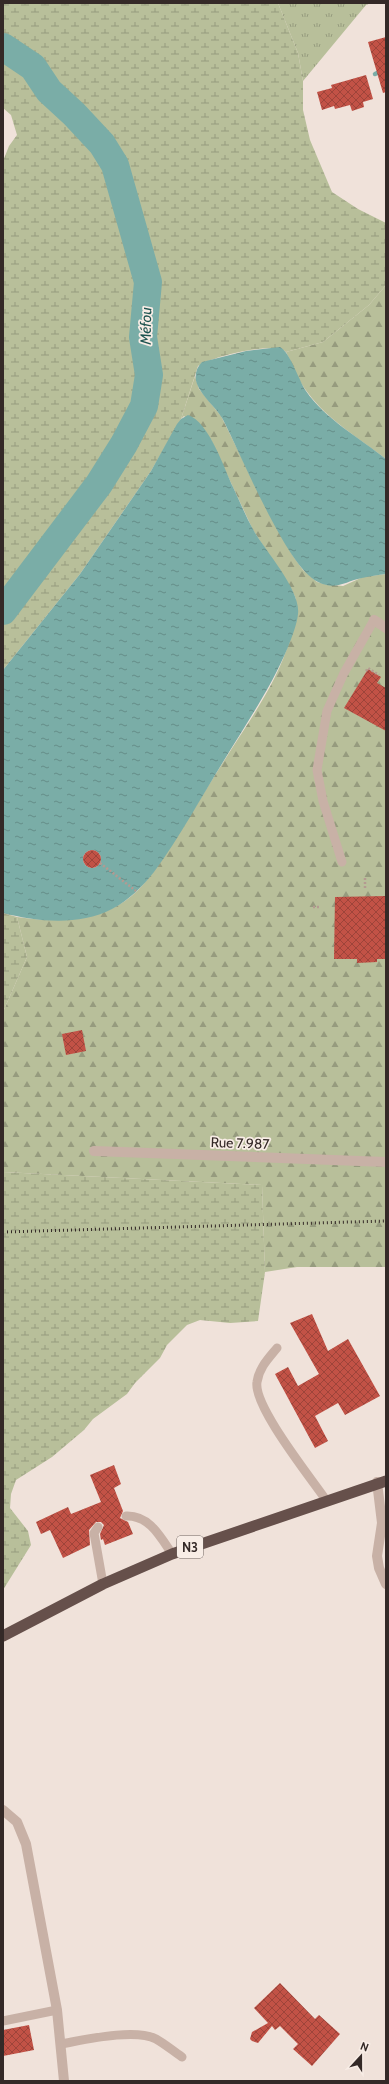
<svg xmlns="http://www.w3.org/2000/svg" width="389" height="2084" font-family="Cabin,sans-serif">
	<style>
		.grass { fill: url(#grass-tufts) }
		.forest { fill: url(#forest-firs) }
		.wetland { fill: url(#wetland-marsh) }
		.water { fill: url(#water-ripples) }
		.pier { fill: #f0e2da }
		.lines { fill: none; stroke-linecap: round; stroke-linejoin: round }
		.stream { stroke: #7aada7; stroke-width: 4.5 }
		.river { stroke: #7aada7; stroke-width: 28 }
		.building { fill: url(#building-cross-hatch) }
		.path { stroke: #b49a91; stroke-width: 2.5; stroke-dasharray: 2 2; stroke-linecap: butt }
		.service { stroke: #c8b1a6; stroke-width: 9 }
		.minor { stroke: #c8b1a6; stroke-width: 10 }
		.trunk { stroke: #66504b; stroke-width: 11 }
		.rail { stroke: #342927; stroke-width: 3; stroke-dasharray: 1 3; stroke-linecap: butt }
		.labels { text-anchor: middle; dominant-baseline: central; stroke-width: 3.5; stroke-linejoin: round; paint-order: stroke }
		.shield { fill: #f8ede6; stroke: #6f6460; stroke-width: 1 }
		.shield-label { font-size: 13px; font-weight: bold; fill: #342927 }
		.street-label { font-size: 14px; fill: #342927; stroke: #f8ede6 }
		.water-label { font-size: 15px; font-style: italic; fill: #1e5450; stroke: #f8ede6 }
	</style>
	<defs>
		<pattern id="grass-tufts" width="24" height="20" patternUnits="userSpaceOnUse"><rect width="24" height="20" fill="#b8bf9a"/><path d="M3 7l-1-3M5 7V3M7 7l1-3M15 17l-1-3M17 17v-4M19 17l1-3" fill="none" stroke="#969b7e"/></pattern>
		<pattern id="forest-firs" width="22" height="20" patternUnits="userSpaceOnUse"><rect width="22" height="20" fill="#b8bf9a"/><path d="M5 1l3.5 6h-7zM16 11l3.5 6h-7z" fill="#969b7e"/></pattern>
		<pattern id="wetland-marsh" width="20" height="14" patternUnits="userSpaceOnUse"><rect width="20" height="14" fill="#b8bf9a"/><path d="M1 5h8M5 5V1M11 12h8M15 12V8" fill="none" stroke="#969b7e"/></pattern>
		<pattern id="water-ripples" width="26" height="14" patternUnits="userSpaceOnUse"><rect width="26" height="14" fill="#7aada7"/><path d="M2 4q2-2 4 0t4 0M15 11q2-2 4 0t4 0" fill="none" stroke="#658d88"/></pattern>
		<pattern id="building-cross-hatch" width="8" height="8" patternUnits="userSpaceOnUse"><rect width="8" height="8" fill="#c25246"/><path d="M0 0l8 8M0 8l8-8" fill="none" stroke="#9e443a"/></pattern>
	</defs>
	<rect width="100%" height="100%" fill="#f0e2da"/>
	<!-- grass -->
	<path class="grass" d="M278 3H371L366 5 303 81 298 53Z"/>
	<!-- forest -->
	<path class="forest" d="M386 285V459C360 439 328 420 308 393 298 381 293 366 286 352L323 342 369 305Z
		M195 376 199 389 221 416 268 511 293 556 303 570 317 582 324 584 343 586 363 577 386 574V1267H297L265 1272 262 1185 3 1172V1012L27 957 17 917C55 922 92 923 125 901 144 888 157 867 169 848 188 820 205 790 224 761 248 722 277 684 290 639 294 629 297 612 296 601 296 597 293 593 292 590L253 530 211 440 184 416 181 419Z"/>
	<!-- wetland -->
	<path class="wetland" d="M3 3H278L298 53 303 81V110L310 140 332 192 358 209 386 223V285L369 305 323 342 286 352C275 341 210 357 198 366L181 419 151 471 80 574 3 670V161L9 146 17 135 11 115 3 108Z
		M3 913 17 917 27 957 3 1012Z
		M3 1172 262 1185 265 1272 258 1321 230 1323 200 1320 187 1325 167 1345 160 1358 135 1383 127 1394 93 1419 84 1430 52 1457 16 1480 11 1494 10 1508 28 1531 31 1545 3 1590Z"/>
	<!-- water -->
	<path class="water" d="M280 347C290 352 299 381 306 391 324 418 361 439 386 459V574C378 575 370 576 362 578 346 581 336 591 318 582 286 567 241 453 222 418 215 406 202 397 197 384 194 376 196 368 202 362L246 351Z
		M188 415C209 422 224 468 233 487 240 502 246 517 254 531 266 552 301 590 298 614 297 624 292 637 288 647 271 688 246 724 223 762 200 799 180 837 154 872 143 886 129 900 112 909 79 926 38 922 3 913V670L80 574 151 471 177 424 181 419Z"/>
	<!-- pier -->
	<path class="pier" d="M83 859a9 9 0 1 1 18 0a9 9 0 1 1-18 0Z"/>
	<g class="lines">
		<!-- stream -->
		<path class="stream" d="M375 74 386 69"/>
		<!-- river -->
		<path class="river" d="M3 47 33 67 49 91 74 114 102 144 115 165 148 282 143 337 149 375 144 406 124 444 99 484 3 611"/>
	</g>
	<!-- building -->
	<path class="building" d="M386 37V92L383 93 368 42Z
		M366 75 373 99 363 102 364 107 352 111 350 105 335 109 334 106 322 110 317 92 332 88 331 85Z
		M368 669 381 677 377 683 386 688V731L344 708Z
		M83 859a9 9 0 1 1 18 0a9 9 0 1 1-18 0Z
		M386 896V959H377V962L357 963V959H334L335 897Z
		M82 1030 86 1051 66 1055 62 1034Z
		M312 1314 328 1351 348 1339 380 1396 345 1415 338 1403 315 1416 328 1441 315 1448 275 1374 288 1367 298 1386 319 1374 290 1323Z
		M114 1465 121 1484 114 1488 123 1511 120 1518 128 1522 133 1534 105 1545 103 1539 101 1540 100 1534 104 1525 101 1522H96L89 1530 90 1545 63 1558 50 1530 41 1534 36 1522 68 1507 71 1514 101 1502 90 1475Z
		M280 1983 315 2019 319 2015 340 2034 312 2066 293 2049 298 2044 280 2026 275 2030 272 2026 258 2043 252 2041 250 2039 252 2032 268 2023 254 2008Z
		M29 2025 34 2050 3 2056V2030Z"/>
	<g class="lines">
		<!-- path -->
		<path class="path" d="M366 671 368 668 379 675
			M100 863 136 891
			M365 888V876
			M313 907H319"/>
		<!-- service -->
		<path class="service" d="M342 862 323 801 317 770 327 711 344 673 374 620
			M277 1348C268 1359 259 1368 257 1382 253 1406 311 1478 326 1500
			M126 1516C149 1515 160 1536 172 1554
			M98 1527 94 1533 103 1584
			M3 2021 57 2010
			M61 2044C84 2040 135 2028 156 2039 165 2044 173 2051 182 2057"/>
		<!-- minor -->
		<path class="minor" d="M374 620 386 628
			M94 1151 386 1162
			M377 1482 382 1523 377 1556 379 1568 386 1584
			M3 1810 17 1822 26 1844 57 2010 64 2081"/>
		<!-- trunk -->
		<path class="trunk" d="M3 1636 103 1584 172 1554 386 1481"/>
		<!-- rail -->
		<path class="rail" d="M3 1232 386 1221"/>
	</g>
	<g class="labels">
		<!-- shield labels -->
		<rect class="shield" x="177" y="1536" width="26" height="22" rx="3"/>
		<g class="shield-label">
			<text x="190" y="1547">N3</text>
		</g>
		<!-- street labels -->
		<g class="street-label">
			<text transform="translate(240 1143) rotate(2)">Rue 7.987</text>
		</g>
		<!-- water labels -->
		<g class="water-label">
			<text transform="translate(146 326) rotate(-89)">Méfou</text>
		</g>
	</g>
	<!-- border -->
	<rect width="389" height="2084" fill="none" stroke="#342927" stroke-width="8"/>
	<!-- north arrow -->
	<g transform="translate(361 2056) rotate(21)" stroke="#f8ede6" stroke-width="3" paint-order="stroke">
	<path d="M0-3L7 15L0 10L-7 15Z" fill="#342927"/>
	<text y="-6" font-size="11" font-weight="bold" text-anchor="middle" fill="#342927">N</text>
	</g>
</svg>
